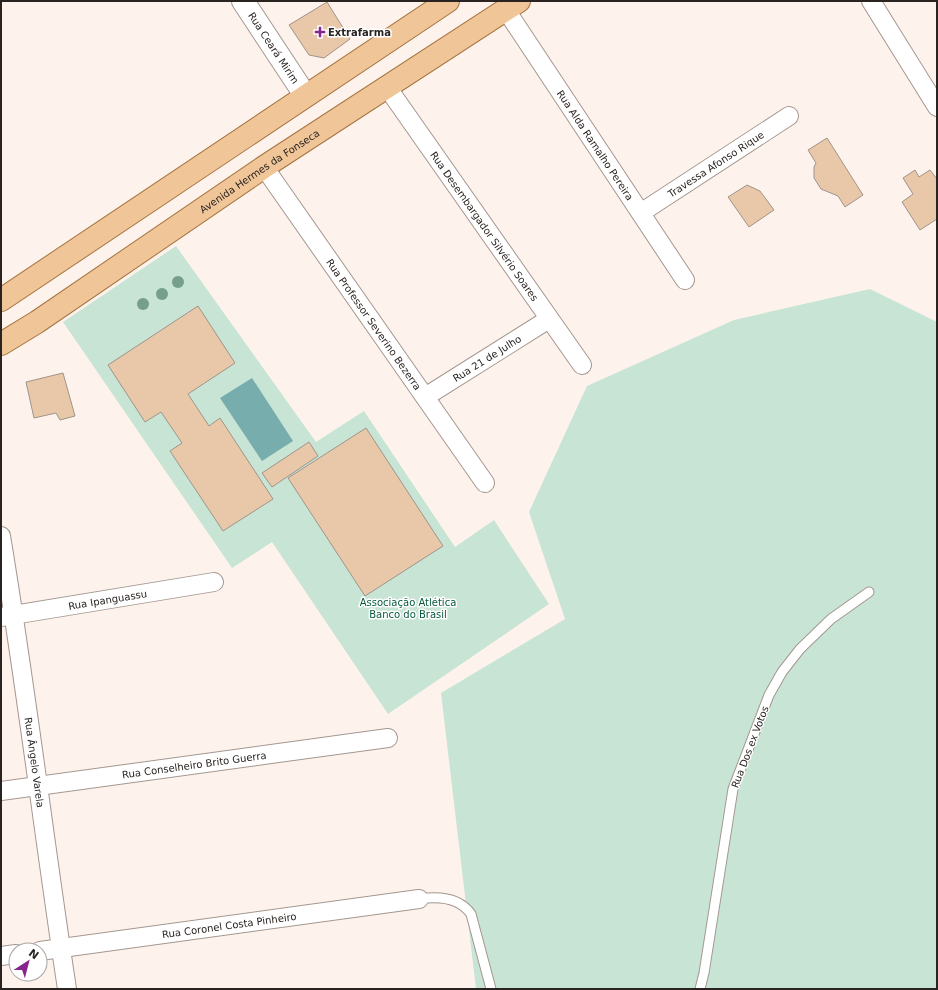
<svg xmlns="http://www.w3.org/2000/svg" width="938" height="990" font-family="'DejaVu Sans',sans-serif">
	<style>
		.green { fill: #c7e4d5 }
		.water { fill: #78adad }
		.building { fill: #e9c8aa; stroke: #9f948a }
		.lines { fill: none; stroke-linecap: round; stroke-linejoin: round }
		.service-casing { stroke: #a49790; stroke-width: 11 }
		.minor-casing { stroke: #a49790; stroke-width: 20 }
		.tertiary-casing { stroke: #a49790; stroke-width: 24 }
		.primary-casing { stroke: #a47440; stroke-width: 24 }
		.service { stroke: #fff; stroke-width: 9 }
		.minor { stroke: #fff; stroke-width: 18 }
		.tertiary { stroke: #fff; stroke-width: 22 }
		.primary { stroke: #f0c597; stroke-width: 22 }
		.tree { fill: #769e8c }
		.poi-dot { fill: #87258e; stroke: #fff; stroke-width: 1.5 }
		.labels { text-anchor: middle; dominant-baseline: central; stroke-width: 3; stroke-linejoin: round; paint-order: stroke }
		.poi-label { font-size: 10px; font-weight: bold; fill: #292421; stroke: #fff; text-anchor: start }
		.street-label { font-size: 10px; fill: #292421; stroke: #fff }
		.park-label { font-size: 10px; fill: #07593e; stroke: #fff }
	</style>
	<rect width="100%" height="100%" fill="#fef3ec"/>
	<!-- green -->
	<path class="green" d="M176 246 316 442 364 411 455 547 494 520 549 604 388 714 272 542 232 568 63 322Z
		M870 289 937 322V989H476L441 693 565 619 529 512 587 386 734 320Z"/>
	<!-- water -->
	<path class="water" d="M252 378 293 441 262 461 220 398Z"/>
	<!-- building -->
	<path class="building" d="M327 2 350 39 324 58 309 55 289 25Z
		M827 138 863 195 845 207 838 196 821 189 814 178V167L816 163 808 150Z
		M915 170 919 177 930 170 937 179V219L920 230 902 202 913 194 903 178Z
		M747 185 760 191 774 210 749 227 728 197Z
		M198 306 235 363 188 394 209 426 220 418 273 499 223 531 170 451 182 443 161 412 145 422 108 365Z
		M63 373 75 416 60 420 56 413 34 418 26 382Z
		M366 428 443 546 365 596 288 478Z
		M309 442 318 456 272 487 262 473Z"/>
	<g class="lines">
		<!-- service casing -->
		<g class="service-casing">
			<path id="service" d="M419 899C438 896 459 897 471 914L491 989
				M700 989 704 973 733 789 769 695 782 672 800 649 831 619 869 592"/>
		</g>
		<!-- minor casing -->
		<g class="minor-casing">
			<g id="minor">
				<path d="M871 1 937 107"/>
				<path id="s1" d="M506 10 685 280"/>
				<path id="s2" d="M387 87 582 365"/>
				<path id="s3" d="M264 167 485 483"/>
				<path id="s4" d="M642 212 789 116"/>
				<path id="s5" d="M425 397 549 319"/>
				<path id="s6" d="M1 536C26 686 44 838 67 989"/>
				<path id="s7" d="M1 617 214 582"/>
				<path id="s8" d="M1 791 388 738"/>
				<path id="s9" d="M40 951 419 899"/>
				<path d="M1 956 16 954"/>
			</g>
		</g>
		<!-- tertiary casing -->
		<g class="tertiary-casing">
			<g id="tertiary">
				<path id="s10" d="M243 1 305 95"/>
			</g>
		</g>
		<!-- primary casing -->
		<g class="primary-casing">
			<g id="primary">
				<path d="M1 300 448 1"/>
				<path id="s11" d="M1 344 37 322 264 167 519 1"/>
			</g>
		</g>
		<!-- service -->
		<use href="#service" class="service"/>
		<!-- minor -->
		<use href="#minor" class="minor"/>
		<!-- tertiary -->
		<use href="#tertiary" class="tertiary"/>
		<!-- primary -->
		<use href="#primary" class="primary"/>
	</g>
	<!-- trees -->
	<g class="tree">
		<circle cx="178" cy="282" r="6"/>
		<circle cx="162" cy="294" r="6"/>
		<circle cx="143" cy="304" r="6"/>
	</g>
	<!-- markers -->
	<path class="poi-dot" d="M318 26h4v4h4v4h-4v4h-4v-4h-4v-4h4z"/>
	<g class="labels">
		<!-- poi labels -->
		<g class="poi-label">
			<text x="328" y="32">Extrafarma</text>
		</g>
		<!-- street labels -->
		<g class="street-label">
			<text stroke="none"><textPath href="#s10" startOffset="56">Rua Ceará Mirim</textPath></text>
			<text stroke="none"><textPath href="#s1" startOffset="162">Rua Alda Ramalho Pereira</textPath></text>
			<text stroke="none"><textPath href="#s4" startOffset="88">Travessa Afonso Rique</textPath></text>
			<text stroke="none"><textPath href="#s11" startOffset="311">Avenida Hermes da Fonseca</textPath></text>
			<text stroke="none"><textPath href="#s2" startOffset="170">Rua Desembargador Silvério Soares</textPath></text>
			<text stroke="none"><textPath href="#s3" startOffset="192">Rua Professor Severino Bezerra</textPath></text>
			<text stroke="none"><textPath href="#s5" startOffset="73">Rua 21 de Julho</textPath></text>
			<text stroke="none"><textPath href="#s7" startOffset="108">Rua Ipanguassu</textPath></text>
			<text transform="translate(750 747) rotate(-69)">Rua Dos ex Votos</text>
			<text stroke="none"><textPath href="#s6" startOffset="229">Rua Ângelo Varela</textPath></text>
			<text stroke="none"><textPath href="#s8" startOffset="195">Rua Conselheiro Brito Guerra</textPath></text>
			<text stroke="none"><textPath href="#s9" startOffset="191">Rua Coronel Costa Pinheiro</textPath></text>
		</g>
		<!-- park labels -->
		<g class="park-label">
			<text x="408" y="602">Associação Atlética<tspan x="408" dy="12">Banco do Brasil</tspan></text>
		</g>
	</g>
	<!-- border -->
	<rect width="938" height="990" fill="none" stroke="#292421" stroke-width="4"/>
	<!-- north arrow -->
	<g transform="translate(28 962) rotate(36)"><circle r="19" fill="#ffffff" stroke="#a9a7a6"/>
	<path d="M0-3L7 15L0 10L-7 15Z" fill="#87258e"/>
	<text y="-6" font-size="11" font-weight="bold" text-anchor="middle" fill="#292421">N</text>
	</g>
</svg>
